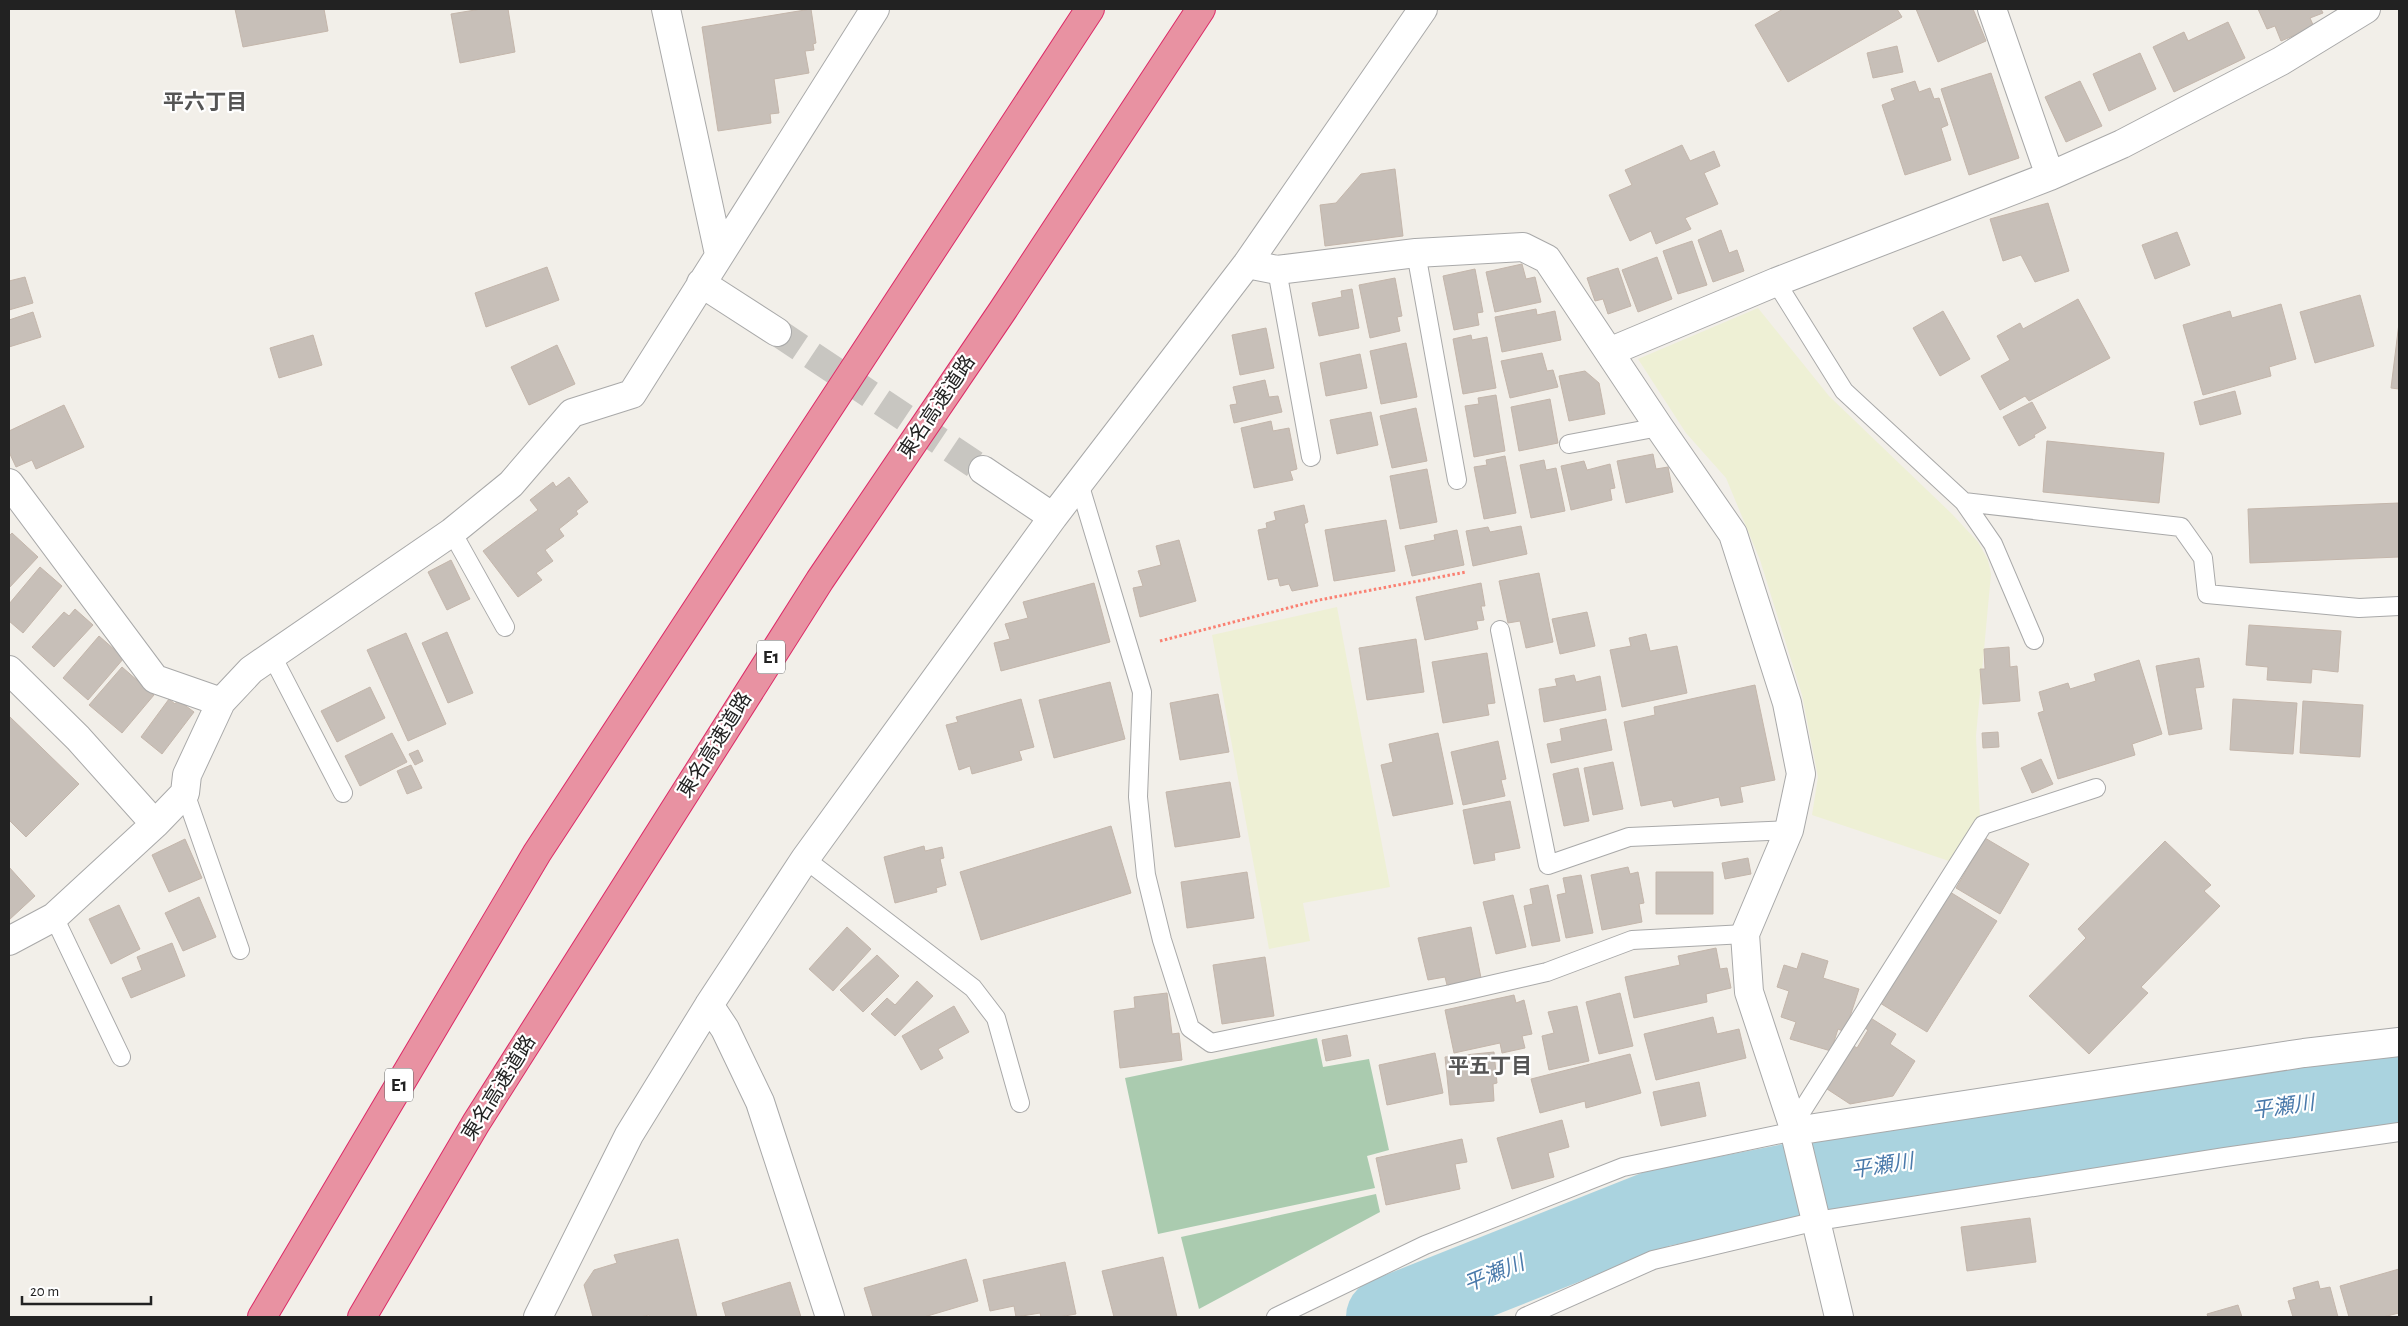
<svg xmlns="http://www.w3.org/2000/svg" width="2408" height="1326" font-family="'Alegreya Sans','Noto Sans JP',sans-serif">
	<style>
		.farmland { fill: #eef0d5 }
		.cemetery { fill: #aacbaf }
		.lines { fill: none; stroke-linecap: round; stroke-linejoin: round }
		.river { stroke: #aad3df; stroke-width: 78 }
		.building { fill: #c7bfb8; stroke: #c4b6ab }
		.minor-tunnel { stroke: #c8c6c1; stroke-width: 28; stroke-dasharray: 28 14; stroke-linecap: butt }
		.service-casing { stroke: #a9a9a9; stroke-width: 20 }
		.minor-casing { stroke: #a9a9a9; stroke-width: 30 }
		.motorway-casing { stroke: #dc2a67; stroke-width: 30 }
		.path { stroke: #fa8072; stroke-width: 3; stroke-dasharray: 2.5 2.5; stroke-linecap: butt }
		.service { stroke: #fff; stroke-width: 18 }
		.minor { stroke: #fff; stroke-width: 28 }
		.motorway { stroke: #e892a2; stroke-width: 28 }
		.labels { text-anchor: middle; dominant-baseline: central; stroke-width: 4.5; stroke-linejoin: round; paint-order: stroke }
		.shield { fill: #fff; stroke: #646464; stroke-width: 1 }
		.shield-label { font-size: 19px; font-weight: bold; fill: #222 }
		.street-label { font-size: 20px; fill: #222; stroke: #fff }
		.neighbourhood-label { font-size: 21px; font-weight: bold; fill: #555; stroke: #fff }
		.water-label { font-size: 21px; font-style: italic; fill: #4a7aab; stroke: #fff }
	</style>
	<rect width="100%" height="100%" fill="#f2efe9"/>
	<!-- farmland -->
	<path class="farmland" d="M1758 308 1829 396 1952 514 1978 542 1988 560 1991 574 1976 736 1980 818 1952 862 1812 815 1818 777 1802 695 1760 560 1726 478 1686 433 1638 359Z
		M1337 607 1390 887 1303 903 1310 941 1269 949 1212 635Z"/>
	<!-- cemetery -->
	<path class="cemetery" d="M1317 1038 1323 1067 1369 1059 1389 1150 1367 1156 1375 1188 1158 1234 1125 1078Z
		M1376 1194 1380 1212 1199 1309 1181 1237Z"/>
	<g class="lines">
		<!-- river -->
		<path class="river" d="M1385 1317 1659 1208 1854 1170 2399 1090"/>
	</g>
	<!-- building -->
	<path class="building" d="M235 9H324L328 31 243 47Z
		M481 9H508L515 52 460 63 451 14Z
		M811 9 816 43 813 44 814 50 805 51 809 73 774 79 779 113 770 114 771 123 718 131 702 27Z
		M1783 9H1897L1902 17 1788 82 1755 25Z
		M1916 9H1973L1986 41 1938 62Z
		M2258 9H2321L2323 13 2310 18 2314 27 2281 41 2275 26 2267 29Z
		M2228 22 2245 58 2174 92 2153 47 2184 32 2188 41Z
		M1897 46 1903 72 1873 78 1867 53Z
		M2140 53 2156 89 2109 111 2093 74Z
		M1991 73 2019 158 1969 175 1941 89Z
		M1915 81 1919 92 1930 88 1934 99 1939 98 1948 125 1941 128 1951 160 1905 175 1882 105 1895 100 1891 89Z
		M2080 81 2102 126 2066 142 2045 97Z
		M1682 145 1690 161 1714 151 1720 166 1704 173 1718 204 1685 218 1691 229 1656 244 1651 231 1630 241 1609 195 1632 185 1625 170Z
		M1395 169 1403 236 1325 246 1320 205 1336 203 1361 174Z
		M2048 203 2069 271 2035 282 2021 255 2003 261 1990 219Z
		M1721 230 1729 253 1737 250 1744 271 1713 282 1698 240Z
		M2177 232 2190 265 2155 279 2142 245Z
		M1692 241 1707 285 1678 294 1663 251Z
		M1657 257 1672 299 1638 312 1622 270Z
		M1522 264 1526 279 1535 277 1541 302 1495 312 1486 272Z
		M547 267 559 300 486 327 475 293Z
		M1618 268 1631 306 1608 314 1603 299 1595 301 1587 278Z
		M1475 269 1483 312 1477 313 1479 325 1454 330 1443 276Z
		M25 277 33 303 9 310V281Z
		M1395 278 1402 316 1397 317 1400 331 1370 338 1359 285Z
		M1352 289 1359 328 1319 336 1312 303 1342 297 1341 291Z
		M2360 295 2374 346 2315 363 2300 312Z
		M2078 299 2110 358 2029 401 2025 396 2000 410 1981 376 2010 360 1997 336 2020 323 2023 329Z
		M2281 304 2296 359 2269 367 2271 376 2203 395 2183 325 2230 311 2232 318Z
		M1536 309 1537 315 1555 311 1561 340 1502 352 1495 317Z
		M1943 311 1970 359 1940 376 1913 328Z
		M33 312 41 337 9 347V320Z
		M2399 323V389L2391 388Z
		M1266 328 1274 368 1240 375 1232 335Z
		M313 335 322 365 279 378 270 348Z
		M1471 335 1472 340 1487 337 1496 388 1463 394 1453 339Z
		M1406 343 1417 397 1381 404 1370 351Z
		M557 345 575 384 529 405 511 367Z
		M1542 353 1547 371 1553 370 1558 387 1510 398 1501 361Z
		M1360 354 1367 388 1326 396 1320 363Z
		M1585 371 1599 383 1605 414 1569 421 1559 376Z
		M1265 380 1269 397 1278 396 1282 412 1234 423 1230 405 1237 404 1233 387Z
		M2235 391 2241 414 2200 425 2194 402Z
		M1496 395 1505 451 1474 457 1465 406 1479 404 1478 398Z
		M1550 399 1558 443 1519 451 1511 407Z
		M2032 402 2046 428 2034 435 2035 437 2019 446 2003 417Z
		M64 405 84 447 36 469 32 460 16 467 9 452V431Z
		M1416 408 1427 461 1392 468 1380 416Z
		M1371 412 1378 445 1337 454 1330 420Z
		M1271 421 1273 431 1289 428 1297 469 1290 471 1293 480 1254 488 1241 428Z
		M2047 441 2164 453 2159 503 2043 492Z
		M1653 454 1656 469 1668 467 1673 492 1626 503 1617 461Z
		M1505 456 1516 513 1484 519 1474 467 1487 465 1486 460Z
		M1544 460 1546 470 1556 468 1565 511 1531 518 1520 465Z
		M1584 461 1587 470 1610 464 1615 488 1610 489 1612 500 1571 510 1561 466Z
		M1427 469 1437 522 1400 529 1390 476Z
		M569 477 588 502 576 511 578 514 559 529 564 536 545 550 553 561 536 573 542 580 518 597 483 551 538 510 530 500 553 482 556 487Z
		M2399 503V557L2250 563 2248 509Z
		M1304 505 1308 522 1304 524 1318 586 1292 591 1289 584 1280 586 1278 578 1268 580 1258 530 1267 528 1266 523 1276 520 1274 512Z
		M1386 520 1395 571 1334 581 1325 530Z
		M1521 526 1527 554 1473 566 1466 531 1488 527 1490 532Z
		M1457 530 1464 565 1412 576 1405 546 1435 540 1434 535Z
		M12 533 38 557 9 588V536Z
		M1179 540 1196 601 1140 617 1133 588 1143 586 1138 571 1161 565 1156 546Z
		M451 560 470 599 447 610 428 572Z
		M40 567 62 586 23 633 9 621V604Z
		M1539 573 1553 642 1526 648 1520 621 1508 623 1499 581Z
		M1094 583 1110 642 1001 671 994 643 1010 639 1005 624 1028 618 1023 602Z
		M1481 583 1485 606H1481L1484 620 1476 621 1478 629 1425 640 1416 597Z
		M75 609 93 625 54 667 32 647 64 612 69 616Z
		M1587 612 1595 646 1560 654 1552 619Z
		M2249 625 2341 631 2338 672 2312 669 2311 683 2267 680 2268 667 2246 665Z
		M447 632 473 693 448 703 422 643Z
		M406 633 446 724 408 741 367 650Z
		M1646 634 1650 651 1677 646 1687 693 1622 707 1610 650 1631 646 1629 638Z
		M99 636 124 658 88 700 63 678Z
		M1416 639 1424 692 1367 700 1359 648Z
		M2009 647 2010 667 2017 666 2020 701 1983 704 1980 669H1985L1984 649Z
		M1487 653 1495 703 1487 704 1489 715 1443 723 1432 662Z
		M2199 658 2204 687 2195 688 2202 729 2169 735 2156 666Z
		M2139 660 2162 734 2132 744 2135 755 2058 779 2038 713 2044 711 2039 692 2068 683 2070 689 2096 681 2094 674Z
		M122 667 154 695 122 733 89 705Z
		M1574 675 1576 682 1600 676 1606 710 1544 722 1539 689 1557 686 1555 679Z
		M1110 682 1125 739 1054 758 1039 700Z
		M1755 685 1775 780 1740 787 1743 802 1721 806 1719 797 1674 807 1672 800 1641 806 1624 722 1655 715 1654 707Z
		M370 687 385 718 337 742 321 711Z
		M1218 694 1229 752 1180 760 1170 703Z
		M169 699 175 704 178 700 194 712 162 754 141 737Z
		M1021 699 1034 747 1019 751 1022 760 972 774 970 766 959 770 946 725 958 722 956 717Z
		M2233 699 2297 703 2293 754 2230 750Z
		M2303 701 2363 705 2360 757 2300 753Z
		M9 716 79 784 26 837 9 820Z
		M1606 719 1612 750 1551 763 1547 744 1562 741 1560 729Z
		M1998 732 1999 747 1983 748 1982 733Z
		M392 733 407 762 360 786 345 756Z
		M1438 733 1453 804 1393 816 1381 765 1393 762 1389 744Z
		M1498 741 1506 779 1501 780 1505 796 1463 805 1451 752Z
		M418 750 423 761 415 765 409 754Z
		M2041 759 2053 784 2032 793 2021 768Z
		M1613 762 1623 809 1593 815 1584 768Z
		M411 765 422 788 407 794 397 771Z
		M1578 768 1589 821 1564 826 1553 774Z
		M1230 782 1240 837 1175 847 1166 792Z
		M1510 801 1520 848 1494 853 1495 860 1474 864 1463 810Z
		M1111 826 1131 893 981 940 960 872Z
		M1985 838 2029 864 2000 914 1956 888Z
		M185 839 202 878 169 892 152 855Z
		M2165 841 2211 885 2204 891 2220 906 2141 987 2148 993 2089 1054 2029 996 2086 938 2078 929Z
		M924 846 925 851 942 847 944 858 940 859 946 885 936 888 937 892 895 903 884 857Z
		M1748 858 1751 874 1725 879 1722 863Z
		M9 867 35 896 9 920Z
		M1628 867 1630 874 1638 872 1644 903 1639 904 1642 922 1602 930 1591 875Z
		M1247 872 1254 918 1187 928 1181 882Z
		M1656 872H1713V914H1656Z
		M1581 875 1593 933 1566 938 1557 895 1566 893 1563 878Z
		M1548 885 1560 941 1532 946 1524 906 1533 904 1530 889Z
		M1950 892 1997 921 1927 1032 1880 1003Z
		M1513 895 1526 947 1496 954 1483 902Z
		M199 897 216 937 183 951 165 913Z
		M119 905 140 949 111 964 89 919Z
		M847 927 871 949 833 991 809 969Z
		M1471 927 1481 978 1447 985 1445 977 1428 980 1418 938Z
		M172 943 185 976 131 998 122 978 142 970 137 957Z
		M1716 948 1720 969 1727 968 1731 988 1706 994 1707 1002 1634 1018 1625 977 1680 965 1678 956Z
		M1802 953 1828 961 1823 978 1859 989 1845 1032 1838 1029 1831 1051 1790 1039 1796 1022 1781 1017 1789 991 1777 987 1784 965 1797 969Z
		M877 955 899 976 863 1012 840 990Z
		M1265 957 1274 1016 1222 1024 1213 965Z
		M917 981 933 996 895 1036 871 1014 887 998 895 1005Z
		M1167 993 1172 1034 1179 1033 1182 1060 1120 1068 1114 1011 1135 1008 1134 997Z
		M1620 993 1633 1046 1599 1054 1586 1002Z
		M1514 995 1516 1003 1524 1000 1532 1034 1522 1036 1525 1048 1502 1053 1500 1043 1454 1053 1445 1010Z
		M954 1006 969 1032 938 1049 943 1058 921 1070 902 1036Z
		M1577 1006 1589 1061 1549 1070 1542 1036 1554 1033 1548 1012Z
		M1866 1015 1896 1034 1890 1044 1915 1061 1893 1096 1850 1104 1824 1087 1851 1044 1857 1048 1868 1030 1860 1025Z
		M1713 1017 1717 1034 1739 1029 1746 1058 1656 1080 1644 1034Z
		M1347 1035 1351 1056 1326 1061 1322 1040Z
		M1494 1052 1497 1083 1493 1084 1494 1101 1450 1105 1445 1057Z
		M1435 1053 1443 1093 1387 1105 1379 1065Z
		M1630 1054 1641 1093 1586 1108 1585 1101 1540 1113 1531 1079Z
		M1699 1082 1706 1116 1661 1126 1653 1092Z
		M1562 1120 1569 1147 1548 1153 1554 1177 1512 1189 1497 1138Z
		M1462 1139 1467 1162 1455 1164 1460 1189 1386 1205 1376 1158Z
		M2030 1218 2036 1262 1967 1271 1961 1227Z
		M678 1239 697 1317H650L649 1315 640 1317H593L584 1285 594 1270 617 1263 614 1255Z
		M1163 1257 1177 1317H1114L1102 1271Z
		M966 1259 978 1301 924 1317H873L864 1288Z
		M1065 1262 1076 1314 1059 1317H1041L1040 1313 1016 1317 1014 1306 990 1311 983 1280Z
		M2399 1269V1313L2383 1317H2349L2340 1286Z
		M2318 1281 2320 1289 2330 1287 2338 1317H2293L2288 1301 2296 1299 2293 1288Z
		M790 1282 801 1317H726L722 1303Z
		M2238 1305 2242 1317H2208L2207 1314Z"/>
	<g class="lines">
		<!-- minor-tunnel -->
		<path class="minor-tunnel" d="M777 332 983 470"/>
		<!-- service casing -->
		<g class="service-casing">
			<path id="service" d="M1416 253 1457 480
				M1277 270 1311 457
				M1776 282 1844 391 1964 502 2181 527 2203 558 2207 594 2359 608 2399 606
				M1569 444 1659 427
				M1079 483 1142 692 1138 797 1146 875 1162 940 1190 1028 1211 1043 1451 994 1547 972 1632 940 1745 934
				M1964 502 1993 544 2034 640
				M452 532 505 627
				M1500 630 1548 865 1629 837 1789 830
				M271 654 343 793
				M185 793 240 950
				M805 859 973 988 996 1018 1020 1103
				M54 917 121 1057
				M1793 1125 1983 825 2096 788
				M1276 1317 1425 1245 1623 1167 1795 1131
				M1525 1317 1653 1260 1817 1221 2225 1157 2399 1132"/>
		</g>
		<!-- minor casing -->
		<g class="minor-casing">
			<path id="minor" d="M666 9 719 254
				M1992 9 2050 176
				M1247 264 1277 270 1416 253 1523 247 1547 259 1659 427 1733 534 1787 703 1801 774 1789 830 1745 934 1749 992 1793 1125 1839 1317
				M701 283 777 332
				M1609 352 1776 282 2050 176 2122 144 2281 61 2366 9
				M983 470 1053 517
				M9 483 155 679 221 702
				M9 670 78 738 155 824
				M9 941 54 917 155 824 185 793 187 775 221 702 251 670 452 532 511 484 572 413 632 394 875 9
				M709 1005 725 1029 760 1102 830 1317
				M1795 1131 2304 1053 2399 1042
				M538 1317 629 1135 709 1005 805 859 1053 517 1247 264 1423 9"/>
		</g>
		<!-- motorway casing -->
		<g class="motorway-casing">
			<path id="motorway" d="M262 1317 537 853 1090 9
				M362 1317 476 1123 820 580 1003 310 1201 9"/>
		</g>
		<!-- path -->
		<path class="path" d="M1160 641 1319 600 1466 572"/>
		<!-- service -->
		<use href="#service" class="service"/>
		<!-- minor -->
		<use href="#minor" class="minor"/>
		<!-- motorway -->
		<use href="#motorway" class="motorway"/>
	</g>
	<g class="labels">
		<!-- shield labels -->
		<g class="shield">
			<rect x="757" y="640.5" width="28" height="33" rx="4"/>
			<rect x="385" y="1068.5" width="28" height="33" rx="4"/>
		</g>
		<g class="shield-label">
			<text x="771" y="657">E1</text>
			<text x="399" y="1085">E1</text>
		</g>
		<!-- street labels -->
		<g class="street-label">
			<text transform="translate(937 407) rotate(-56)">東名高速道路</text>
			<text transform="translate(715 745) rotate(-58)">東名高速道路</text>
			<text transform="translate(499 1088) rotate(-58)">東名高速道路</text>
		</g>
		<!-- neighbourhood labels -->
		<g class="neighbourhood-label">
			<text x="205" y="102">平六丁目</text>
			<text x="1490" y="1066">平五丁目</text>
		</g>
		<!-- water labels -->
		<g class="water-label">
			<text transform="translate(2283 1107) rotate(-8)">平瀬川</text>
			<text transform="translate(1882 1166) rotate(-9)">平瀬川</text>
			<text transform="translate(1494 1274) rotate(-22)">平瀬川</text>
		</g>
	</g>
	<!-- border -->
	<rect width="2408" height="1326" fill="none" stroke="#222222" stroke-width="20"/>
	<!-- scale -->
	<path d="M22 1296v8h129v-8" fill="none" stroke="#222222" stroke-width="2.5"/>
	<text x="30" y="1296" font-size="15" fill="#222222" stroke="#ffffff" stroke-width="4" paint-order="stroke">20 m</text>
</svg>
